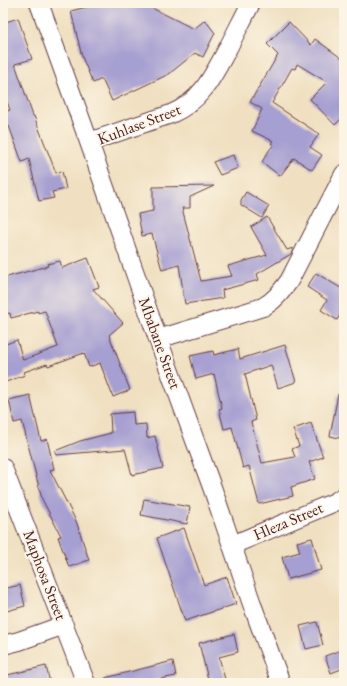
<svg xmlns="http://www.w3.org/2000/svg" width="347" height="686" font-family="'EB Garamond',serif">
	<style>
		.building { fill: #a69fd1 }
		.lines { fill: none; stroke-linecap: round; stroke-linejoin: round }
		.minor-casing { stroke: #633c42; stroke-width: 20 }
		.minor { stroke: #fff; stroke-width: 18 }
		.labels { text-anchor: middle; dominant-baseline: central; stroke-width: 4; stroke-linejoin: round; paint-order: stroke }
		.street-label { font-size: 16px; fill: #4a1f2b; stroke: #fcf5e5 }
	</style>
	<rect width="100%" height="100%" fill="#fcf5e5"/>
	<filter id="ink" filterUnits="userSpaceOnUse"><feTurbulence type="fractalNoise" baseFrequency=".025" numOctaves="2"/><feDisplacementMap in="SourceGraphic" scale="8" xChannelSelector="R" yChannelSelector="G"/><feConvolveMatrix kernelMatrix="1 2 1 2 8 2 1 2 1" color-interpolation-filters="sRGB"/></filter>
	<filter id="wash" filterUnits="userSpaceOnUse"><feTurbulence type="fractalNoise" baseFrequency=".012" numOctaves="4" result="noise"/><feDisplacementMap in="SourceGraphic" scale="16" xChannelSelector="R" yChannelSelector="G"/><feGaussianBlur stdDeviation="0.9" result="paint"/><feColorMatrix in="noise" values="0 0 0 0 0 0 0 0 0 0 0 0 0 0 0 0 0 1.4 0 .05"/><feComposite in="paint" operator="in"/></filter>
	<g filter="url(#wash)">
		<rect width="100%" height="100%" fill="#f0e0c1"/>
		<g id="blocks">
			<!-- building -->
			<path class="building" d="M90 3H142L194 29 205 20 215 33 203 57 195 53 169 74 112 101 102 79 93 83 82 57 71 11 90 6Z
				M18 18 32 59 15 64 33 116H34L56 173 62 171 66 189 52 192 54 198 39 201 29 159 22 162 9 126 3 128V112L10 110 3 90V82L7 81 3 68V23Z
				M289 22 311 45 315 39 344 60V116L335 125 310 99 327 82 297 64 295 69 292 68 272 103 319 134 310 147 322 155 312 170 294 158 280 176 262 162 270 149 274 145 271 143 273 141 252 131 262 109 250 102 278 55 267 44Z
				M233 155 238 168 220 175 213 162Z
				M214 186 190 197V208H182L201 281 232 276 228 266 267 255 251 227 267 217 287 250 293 248V250L291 254 257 274 259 280 222 290 223 298 185 304 179 265 162 270 152 234 142 236 138 214 153 211V187Z
				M246 192 269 206 262 218 241 205V200Z
				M88 258 99 287 93 289 123 323 109 335 130 390 113 397 100 363 89 367 84 353 48 366 47 364 24 372 25 375 3 383V345L17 340 23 360 58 347 45 311 38 313V311L11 318 10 313 3 315V278L48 266 47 264 60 261 62 268Z
				M316 273 344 290V308L337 320 321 310 327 300 307 287Z
				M285 345 296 382 278 388 271 365 245 374 256 420 251 422 262 463 295 457 292 449 299 446 293 429 311 423 323 457 309 462 315 479 291 487 293 496 259 504 249 466 243 468 232 427 224 429 219 409 222 408 214 374 196 379 190 356 213 351 214 355 238 349 240 359Z
				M338 394 344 395V439L330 436Z
				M30 395 41 441 47 439 54 469 50 470 76 521 89 560 69 567 58 537 61 536 42 499 22 421 14 423 9 400Z
				M133 412 134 425 146 424 147 438 155 436 163 468 132 475 125 449 56 455 55 451 80 441 111 433 110 414Z
				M144 499 190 507 187 524 141 515Z
				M184 528 204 585 227 577 236 604 185 621 157 538Z
				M312 538 321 570 288 579 282 557 300 552 297 542Z
				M20 585 25 606 3 612V589Z
				M317 622 323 645 306 649 300 626Z
				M234 634 238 652 219 657 226 683H209L199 643Z
				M344 649V668L331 673 325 656Z
				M173 661 176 676 140 683H106L105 678Z
				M46 666 50 683H3V676Z"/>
		</g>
	</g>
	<g filter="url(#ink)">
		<use href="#blocks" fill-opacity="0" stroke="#633c42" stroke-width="1"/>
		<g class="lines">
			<!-- minor casing -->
			<g class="minor-casing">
				<path id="minor" d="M39 3 89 142 158 339 213 490 253 607 281 683
					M89 142 171 114C201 101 212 78 227 50 235 34 243 19 251 3
					M158 339 263 307C274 301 281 292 289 281L344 174
					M3 468 86 683
					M232 545 335 502 344 496
					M3 645 19 641 64 625"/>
			</g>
			<!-- minor -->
			<use href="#minor" class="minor"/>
		</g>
	</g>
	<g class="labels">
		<!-- street labels -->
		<g class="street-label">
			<text transform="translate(139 124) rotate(-21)">Kuhlase Street</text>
			<text transform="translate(160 343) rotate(70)">Mbabane Street</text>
			<text transform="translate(288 521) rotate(-23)">Hleza Street</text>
			<text transform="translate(45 575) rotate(69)">Maphosa Street</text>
		</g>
	</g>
	<!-- margin -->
	<rect width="347" height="686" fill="none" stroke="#fcf5e5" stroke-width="16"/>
</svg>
